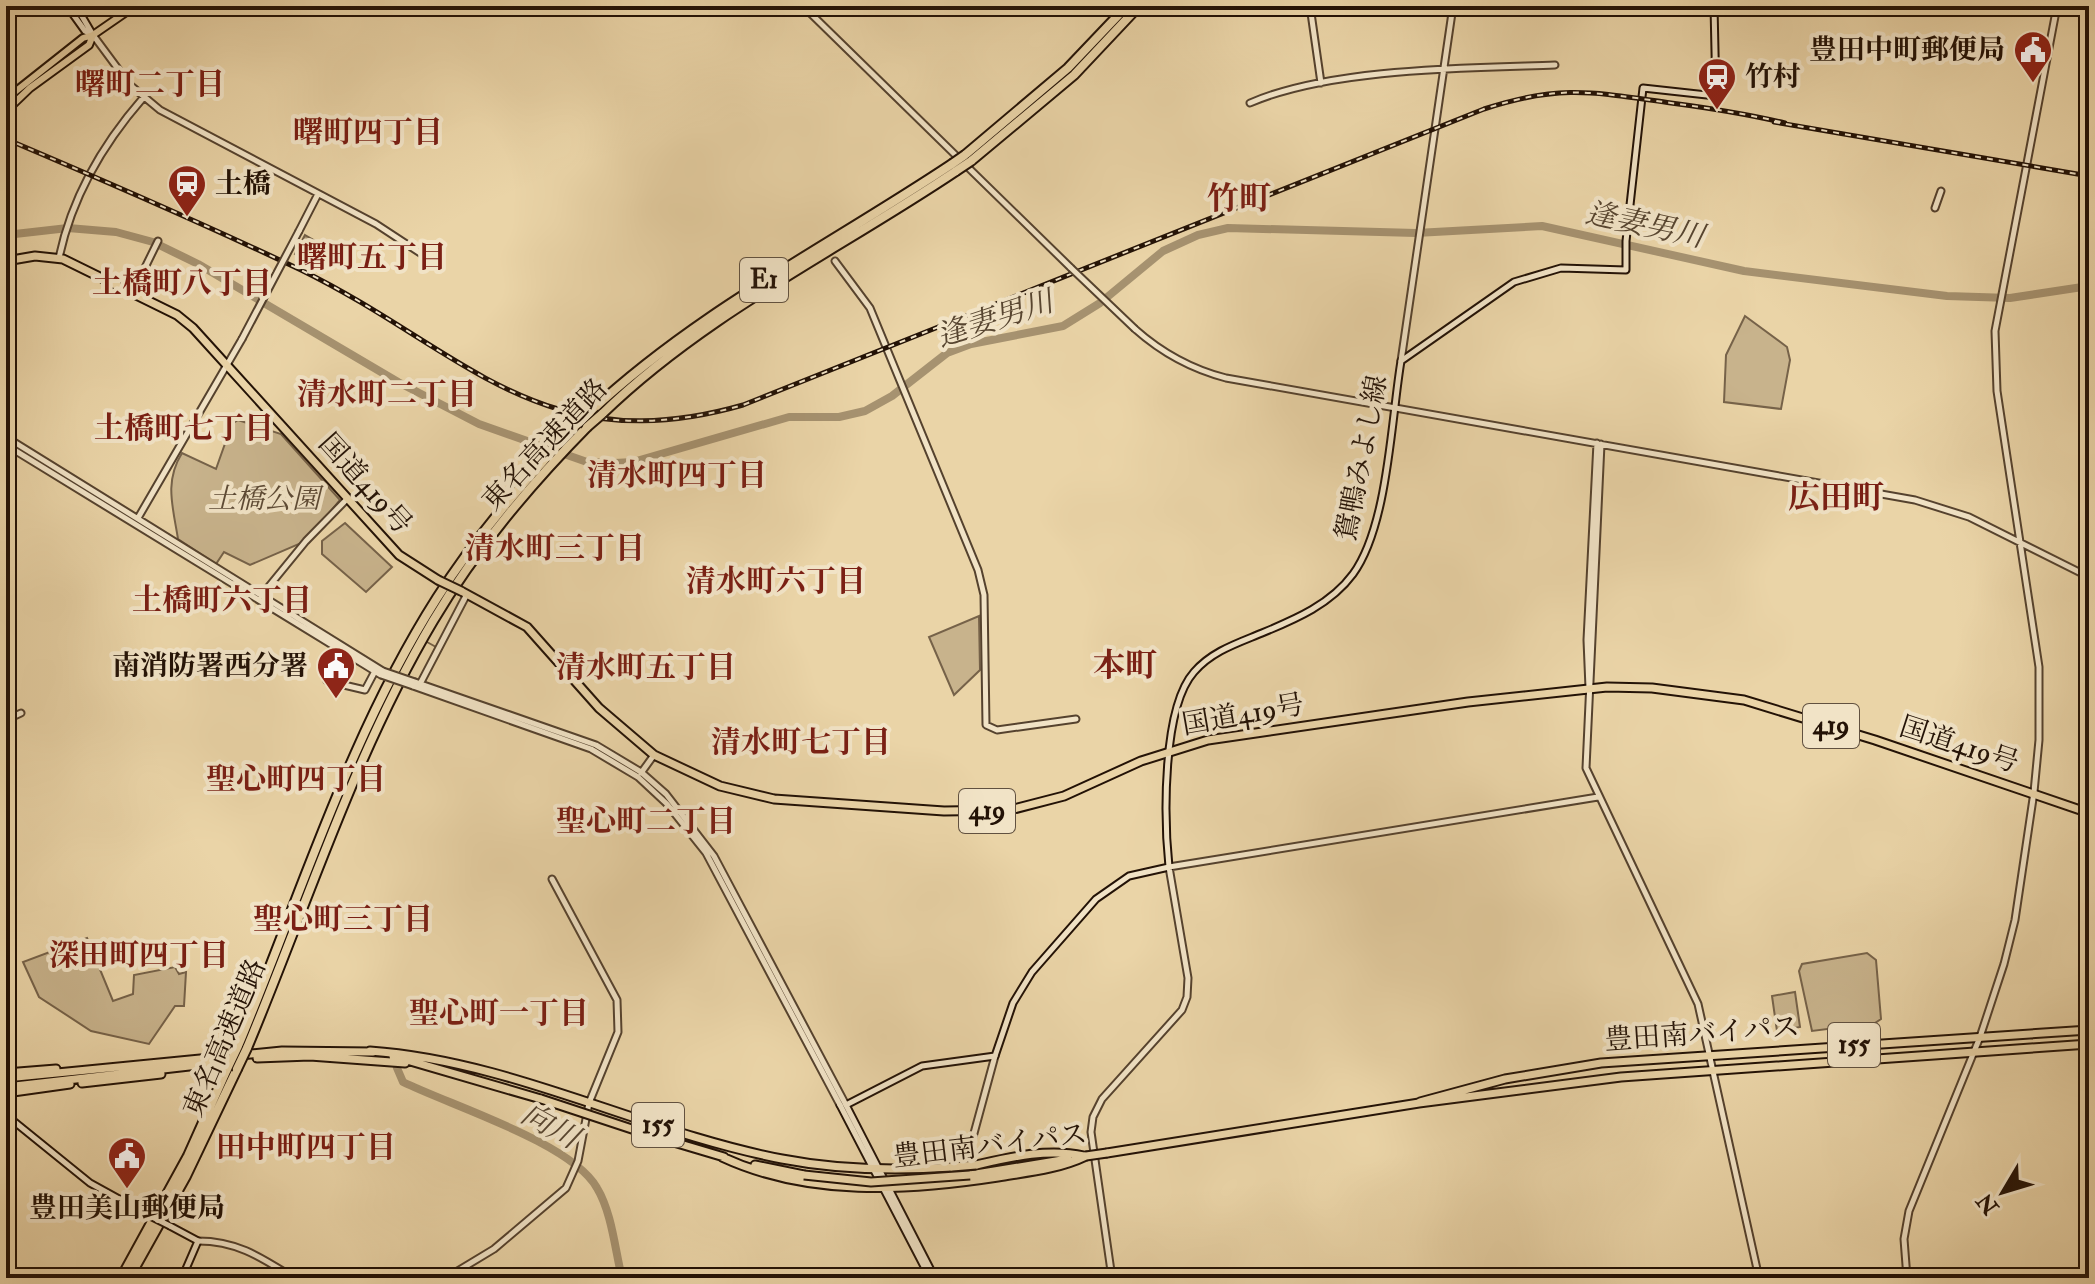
<svg xmlns="http://www.w3.org/2000/svg" width="2095" height="1284" font-family="'IM FELL Double Pica','Noto Serif JP',serif">
<style>
.green{fill:#c8b38c;stroke:#766249;stroke-width:2}
.water{fill:#a69270;stroke:#725f46;stroke-width:2}
.lines{fill:none;stroke-linecap:round;stroke-linejoin:round}
.stream{stroke:#725f46;stroke-width:2}
.river{stroke:#a69270;stroke-width:8}
.tertiary-casing{stroke:#55422e;stroke-width:9}
.secondary-casing{stroke:#231206;stroke-width:9}
.primary-casing{stroke:#231206;stroke-width:10}
.trunk-casing{stroke:#231206;stroke-width:11}
.motorway-casing{stroke:#231206;stroke-width:12}
.tertiary{stroke:#f1e3c6;stroke-width:5}
.secondary{stroke:#f1e3c6;stroke-width:5}
.primary{stroke:#ead4a7;stroke-width:6}
.trunk{stroke:#ead4a7;stroke-width:7}
.motorway{stroke:#ead4a7;stroke-width:8}
.rail-casing{stroke:#231206;stroke-width:5}
.rail{stroke:#f1e3c6;stroke-width:2;stroke-dasharray:6;stroke-linecap:butt}
.tertiary-bridge-casing{stroke:#55422e;stroke-width:9;stroke-linecap:butt}
.secondary-bridge-casing{stroke:#231206;stroke-width:9;stroke-linecap:butt}
.trunk-bridge-casing{stroke:#231206;stroke-width:11;stroke-linecap:butt}
.motorway-bridge-casing{stroke:#231206;stroke-width:12;stroke-linecap:butt}
.tertiary-bridge{stroke:#f1e3c6;stroke-width:5}
.secondary-bridge{stroke:#f1e3c6;stroke-width:5}
.trunk-bridge{stroke:#ead4a7;stroke-width:7}
.motorway-bridge{stroke:#ead4a7;stroke-width:8}
.labels{text-anchor:middle;dominant-baseline:central;stroke-width:8;stroke-linejoin:round;paint-order:stroke}
.shield{fill:#f1e3c6;stroke:#615140;stroke-width:2}
.shield-label{font-size:26px;font-weight:bold;fill:#231206}
.poi-label{font-size:28px;font-weight:bold;fill:#231206;stroke:#f1e3c6;text-anchor:end}
.street-label{font-size:28px;fill:#231206;stroke:#f1e3c6}
.park-label{font-size:28px;font-style:italic;fill:#5d4a35;stroke:#f1e3c6}
.neighbourhood-label{font-size:30px;font-weight:bold;fill:#7a1f14;stroke:#f1e3c6}
.water-label{font-size:30px;font-style:italic;fill:#574530;stroke:#f1e3c6}
.quarter-label{font-size:32px;font-weight:bold;fill:#7a1f14;stroke:#f1e3c6}
</style>
<rect width="100%" height="100%" fill="#ead4a7"/>
<filter id="stains"><feTurbulence type="fractalNoise" baseFrequency=".0025" numOctaves="4"/><feColorMatrix values="0 0 0 0 .2 0 0 0 0 .09 0 0 0 0 .02 0 0 0 .5 -.17"/></filter>
<radialGradient id="worn" r=".72"><stop offset=".6" stop-color="#630" stop-opacity="0"/><stop offset="1" stop-color="#630" stop-opacity=".3"/></radialGradient>
<path class="green" d="M1745 316 1787 347 1790 360 1781 409 1724 402 1726 355Z
M238 420 281 434 340 500 306 541 250 565 224 552 216 564 178 539C173 507 164 482 182 453L216 469 232 424Z
M345 523 392 567 366 592 322 554V541Z
M979 616 980 670 954 695 929 637Z
M87 938 113 1001 133 994 134 975 175 967 179 974 186 972 184 1006H175L149 1044 91 1031 39 997 23 962Z
M1867 953 1876 960 1881 1019 1875 1023 1812 1031 1799 971 1802 964Z
M1795 992 1800 1027 1777 1031 1772 996Z"/>
<path class="water" d="M305 235 333 251 322 270 295 254Z"/>
<g class="lines">
<path class="stream" d="M427 642 436 647"/>
<path class="river" d="M6 235 68 228 116 232 153 242 198 264 398 382 479 424 587 462 615 463 633 462 789 417H839L865 411 892 396 947 353 971 344 1063 326 1100 303 1163 251 1198 235 1228 228 1416 233 1542 226 1744 271 1947 296 2010 298 2089 286
M397 1068 403 1082C452 1106 572 1143 597 1188 612 1213 615 1250 622 1278"/>
<g class="tertiary-casing">
<path id="tertiary" d="M803 6 1071 268
M1310 6 1321 83
M93 35 130 85 160 110 376 224 440 266
M1250 103C1330 68 1466 68 1555 65
M1935 208 1941 191
M299 231 318 194
M59 258C72 196 102 145 143 98
M835 261 870 308 978 570 984 595 986 725 997 730 1076 719
M133 292 158 241
M1135 329C1162 353 1191 369 1226 378L1915 500 1969 517 2089 577
M1401 361 1453 6
M6 437 383 671
M1601 444 1586 768 1698 1004 1759 1278
M6 445 381 675
M138 518 242 339
M261 596 306 541 348 498
M327 681 365 690 374 673
M415 682 596 745 641 772 666 794 714 856 846 1105
M420 684 467 594
M413 686 591 749 638 777 667 804 706 853 840 1105
M1589 688 1587 640 1597 443
M6 720 21 713
M641 773 654 755
M954 1174 963 1169 967 1159 995 1056
M198 1241C238 1241 262 1258 294 1278
M446 1278 494 1249 566 1188 578 1161 589 1103 618 1032 617 1000 552 879
M1112 1278 1091 1132 1093 1117 1102 1099 1182 1010 1187 997 1188 978 1169 867 1598 797
M1907 1278 1904 1239 1909 1211 1980 1037 2004 964 2015 920 2034 792 2039 740V667L1997 391 1995 331 2057 6"/>
</g>
<g class="secondary-casing">
<path id="secondary" d="M67 6 85 31 93 35
M76 6 93 35
M840 1105 930 1278
M6 1115 90 1183 148 1215
M170 1226 198 1241 182 1278
M935 1278 846 1105 922 1066 995 1056 1013 1003 1032 972 1096 899 1129 876 1169 867C1164 819 1162 708 1194 672 1212 651 1238 643 1262 633 1296 619 1331 604 1353 574 1388 526 1391 421 1401 361L1514 282 1561 268 1626 270V241L1643 88 1716 96 1714 6"/>
</g>
<g class="primary-casing">
<path id="primary" d="M6 99 83 38 93 35 135 6
M6 111 30 88 89 45 93 35"/>
</g>
<g class="trunk-casing">
<path id="trunk" d="M6 261 35 256 63 259 177 315 193 328 399 555 438 580
M461 591 527 627 599 708 654 755 720 786 774 799 944 811 1010 810 1064 796 1141 761 1208 740 1468 702 1607 687 1652 688 1744 700 1875 740 2089 813
M370 1051C513 1061 642 1132 782 1159 839 1170 894 1171 952 1167
M393 1056 541 1099
M257 1058 310 1056 405 1063
M6 1073 56 1069
M6 1078 282 1051 373 1052
M82 1083 161 1074
M6 1087 233 1061
M6 1093 70 1084
M1420 1102 1505 1079 1601 1063 2089 1030
M650 1135 724 1157
M1107 1153 1419 1103 1621 1077 2089 1044
M722 1157C808 1197 907 1191 998 1177 1028 1172 1059 1169 1086 1156
M755 1165 804 1175
M976 1165C1011 1157 1048 1148 1084 1156
M970 1175 1068 1159"/>
</g>
<g class="motorway-casing">
<path id="motorway" d="M965 155 1068 68 1127 6
M971 161 1074 75 1139 6
M590 412C698 311 829 246 952 164
M602 414C706 313 837 251 956 171
M238 1046C301 896 349 736 437 598 477 535 526 479 577 424
M247 1048C307 905 354 754 433 621 475 550 529 486 587 427
M121 1278 188 1156 227 1069
M129 1278 186 1176 237 1069"/>
</g>
<use href="#tertiary" class="tertiary"/>
<use href="#secondary" class="secondary"/>
<use href="#primary" class="primary"/>
<use href="#trunk" class="trunk"/>
<use href="#motorway" class="motorway"/>
<g class="rail-casing">
<path id="rail" d="M1774 122 2089 176
M6 139C105 181 204 224 301 270 463 349 540 463 743 405L1484 109C1561 84 1593 92 1671 103 1709 108 1747 114 1785 123"/>
</g>
<use href="#rail" class="rail"/>
<g class="tertiary-bridge-casing">
<path id="tertiary-bridge" d="M1071 268 1135 329
M242 339 299 231
M383 671 415 682
M381 675 413 686"/>
</g>
<g class="secondary-bridge-casing">
<path id="secondary-bridge" d="M148 1215 170 1226"/>
</g>
<g class="trunk-bridge-casing">
<path id="trunk-bridge" d="M438 580 461 591
M541 1099 650 1135
M1086 1156 1107 1153
M952 1167 976 1165
M804 1175 871 1182 970 1175"/>
</g>
<g class="motorway-bridge-casing">
<path id="motorway-bridge" d="M952 164 965 155
M956 171 971 161
M577 424 590 412
M587 427 602 414
M227 1069 238 1046
M237 1069 247 1048"/>
</g>
<use href="#tertiary-bridge" class="tertiary-bridge"/>
<use href="#secondary-bridge" class="secondary-bridge"/>
<use href="#trunk-bridge" class="trunk-bridge"/>
<use href="#motorway-bridge" class="motorway-bridge"/>
</g>
<defs>
<g id="civic-pin" transform="scale(2)"><path d="M0 17L-7.5 6A9.5 9.5 0 1 1 7.5 6Z" fill="#8f2418" stroke="#f1e3c6"/><path d="M-.6-6.5H3V-4.5H.6V-3L4-1V1h2V6H-6V1h2V-1L-.6-3ZM-1.2 2.5V6h2.4V2.5Z" fill="#fff"/></g>
<g id="station-pin" transform="scale(2)"><path d="M0 17L-7.5 6A9.5 9.5 0 1 1 7.5 6Z" fill="#8f2418" stroke="#f1e3c6"/><path d="M-3-6H3Q5-6 5-4V2Q5 4 3 4L4.5 6H3L1.5 4h-3L-3 6H-4.5L-3 4Q-5 4-5 2V-4Q-5-6-3-6ZM-3.5-4v3h7v-3ZM-3.5 1v1.5H-2V1ZM2 1v1.5H3.5V1Z" fill="#fff"/></g>
</defs>
<g fill-rule="evenodd">
<use href="#civic-pin" x="2033" y="50"/>
<use href="#station-pin" x="1717" y="77"/>
<use href="#station-pin" x="187" y="184"/>
<use href="#civic-pin" x="336" y="666"/>
<use href="#civic-pin" x="127" y="1156"/>
</g>
<g class="labels">
<g class="shield">
<rect x="740" y="258" width="48" height="44" rx="6"/>
<rect x="1803" y="704" width="56" height="44" rx="6"/>
<rect x="959" y="789" width="56" height="44" rx="6"/>
<rect x="1828" y="1023" width="52" height="44" rx="6"/>
<rect x="632" y="1103" width="52" height="44" rx="6"/>
</g>
<g class="shield-label">
<text x="764" y="280">E1</text>
<text x="1831" y="726">419</text>
<text x="987" y="811">419</text>
<text x="1854" y="1045">155</text>
<text x="658" y="1125">155</text>
</g>
<g class="poi-label">
<text x="2005" y="50">豊田中町郵便局</text>
<text x="1745" y="77" text-anchor="start">竹村</text>
<text x="215" y="184" text-anchor="start">土橋</text>
<text x="308" y="666">南消防署西分署</text>
<text x="127" y="1208" text-anchor="middle">豊田美山郵便局</text>
</g>
<g class="street-label">
<text transform="translate(545 445) rotate(-47)">東名高速道路</text>
<text transform="translate(1362 458) rotate(-79)">鴛鴨みよし線</text>
<text transform="translate(365 484) rotate(48)">国道419号</text>
<text transform="translate(1243 715) rotate(-10)">国道419号</text>
<text transform="translate(1959 745) rotate(18)">国道419号</text>
<text transform="translate(1702 1034) rotate(-4)">豊田南バイパス</text>
<text transform="translate(225 1038) rotate(-67)">東名高速道路</text>
<text transform="translate(990 1146) rotate(-7)">豊田南バイパス</text>
</g>
<g class="park-label">
<text x="264" y="499">土橋公園</text>
</g>
<g class="neighbourhood-label">
<text x="150" y="84">曙町二丁目</text>
<text x="368" y="132">曙町四丁目</text>
<text x="372" y="257">曙町五丁目</text>
<text x="182" y="283">土橋町八丁目</text>
<text x="387" y="394">清水町二丁目</text>
<text x="184" y="428">土橋町七丁目</text>
<text x="677" y="475">清水町四丁目</text>
<text x="555" y="548">清水町三丁目</text>
<text x="776" y="581">清水町六丁目</text>
<text x="222" y="600">土橋町六丁目</text>
<text x="646" y="667">清水町五丁目</text>
<text x="801" y="742">清水町七丁目</text>
<text x="296" y="779">聖心町四丁目</text>
<text x="646" y="821">聖心町二丁目</text>
<text x="343" y="919">聖心町三丁目</text>
<text x="139" y="955">深田町四丁目</text>
<text x="499" y="1013">聖心町一丁目</text>
<text x="306" y="1147">田中町四丁目</text>
</g>
<g class="water-label">
<text transform="translate(1645 225) rotate(12)">逢妻男川</text>
<text transform="translate(995 319) rotate(-18)">逢妻男川</text>
<text transform="translate(550 1126) rotate(29)">向川</text>
</g>
<g class="quarter-label">
<text x="1239" y="199">竹町</text>
<text x="1836" y="498">広田町</text>
<text x="1125" y="666">本町</text>
</g>
</g>
<rect width="2095" height="1284" fill="none" stroke="#ead4a7" stroke-width="32"/>
<rect x="8" y="8" width="2079" height="1268" fill="none" stroke="#231206" stroke-width="4"/>
<rect x="16" y="16" width="2063" height="1252" fill="none" stroke="#231206" stroke-width="2"/>
<g transform="translate(2003 1192) rotate(232)" stroke="#f1e3c6" stroke-width="6" paint-order="stroke">
<path d="M0-6L14 30L0 20L-14 30Z" fill="#231206"/>
<text y="-12" font-size="22" font-weight="bold" text-anchor="middle" fill="#231206">N</text>
</g>
<rect width="100%" height="100%" filter="url(#stains)"/>
<rect width="100%" height="100%" fill="url(#worn)"/>
</svg>
